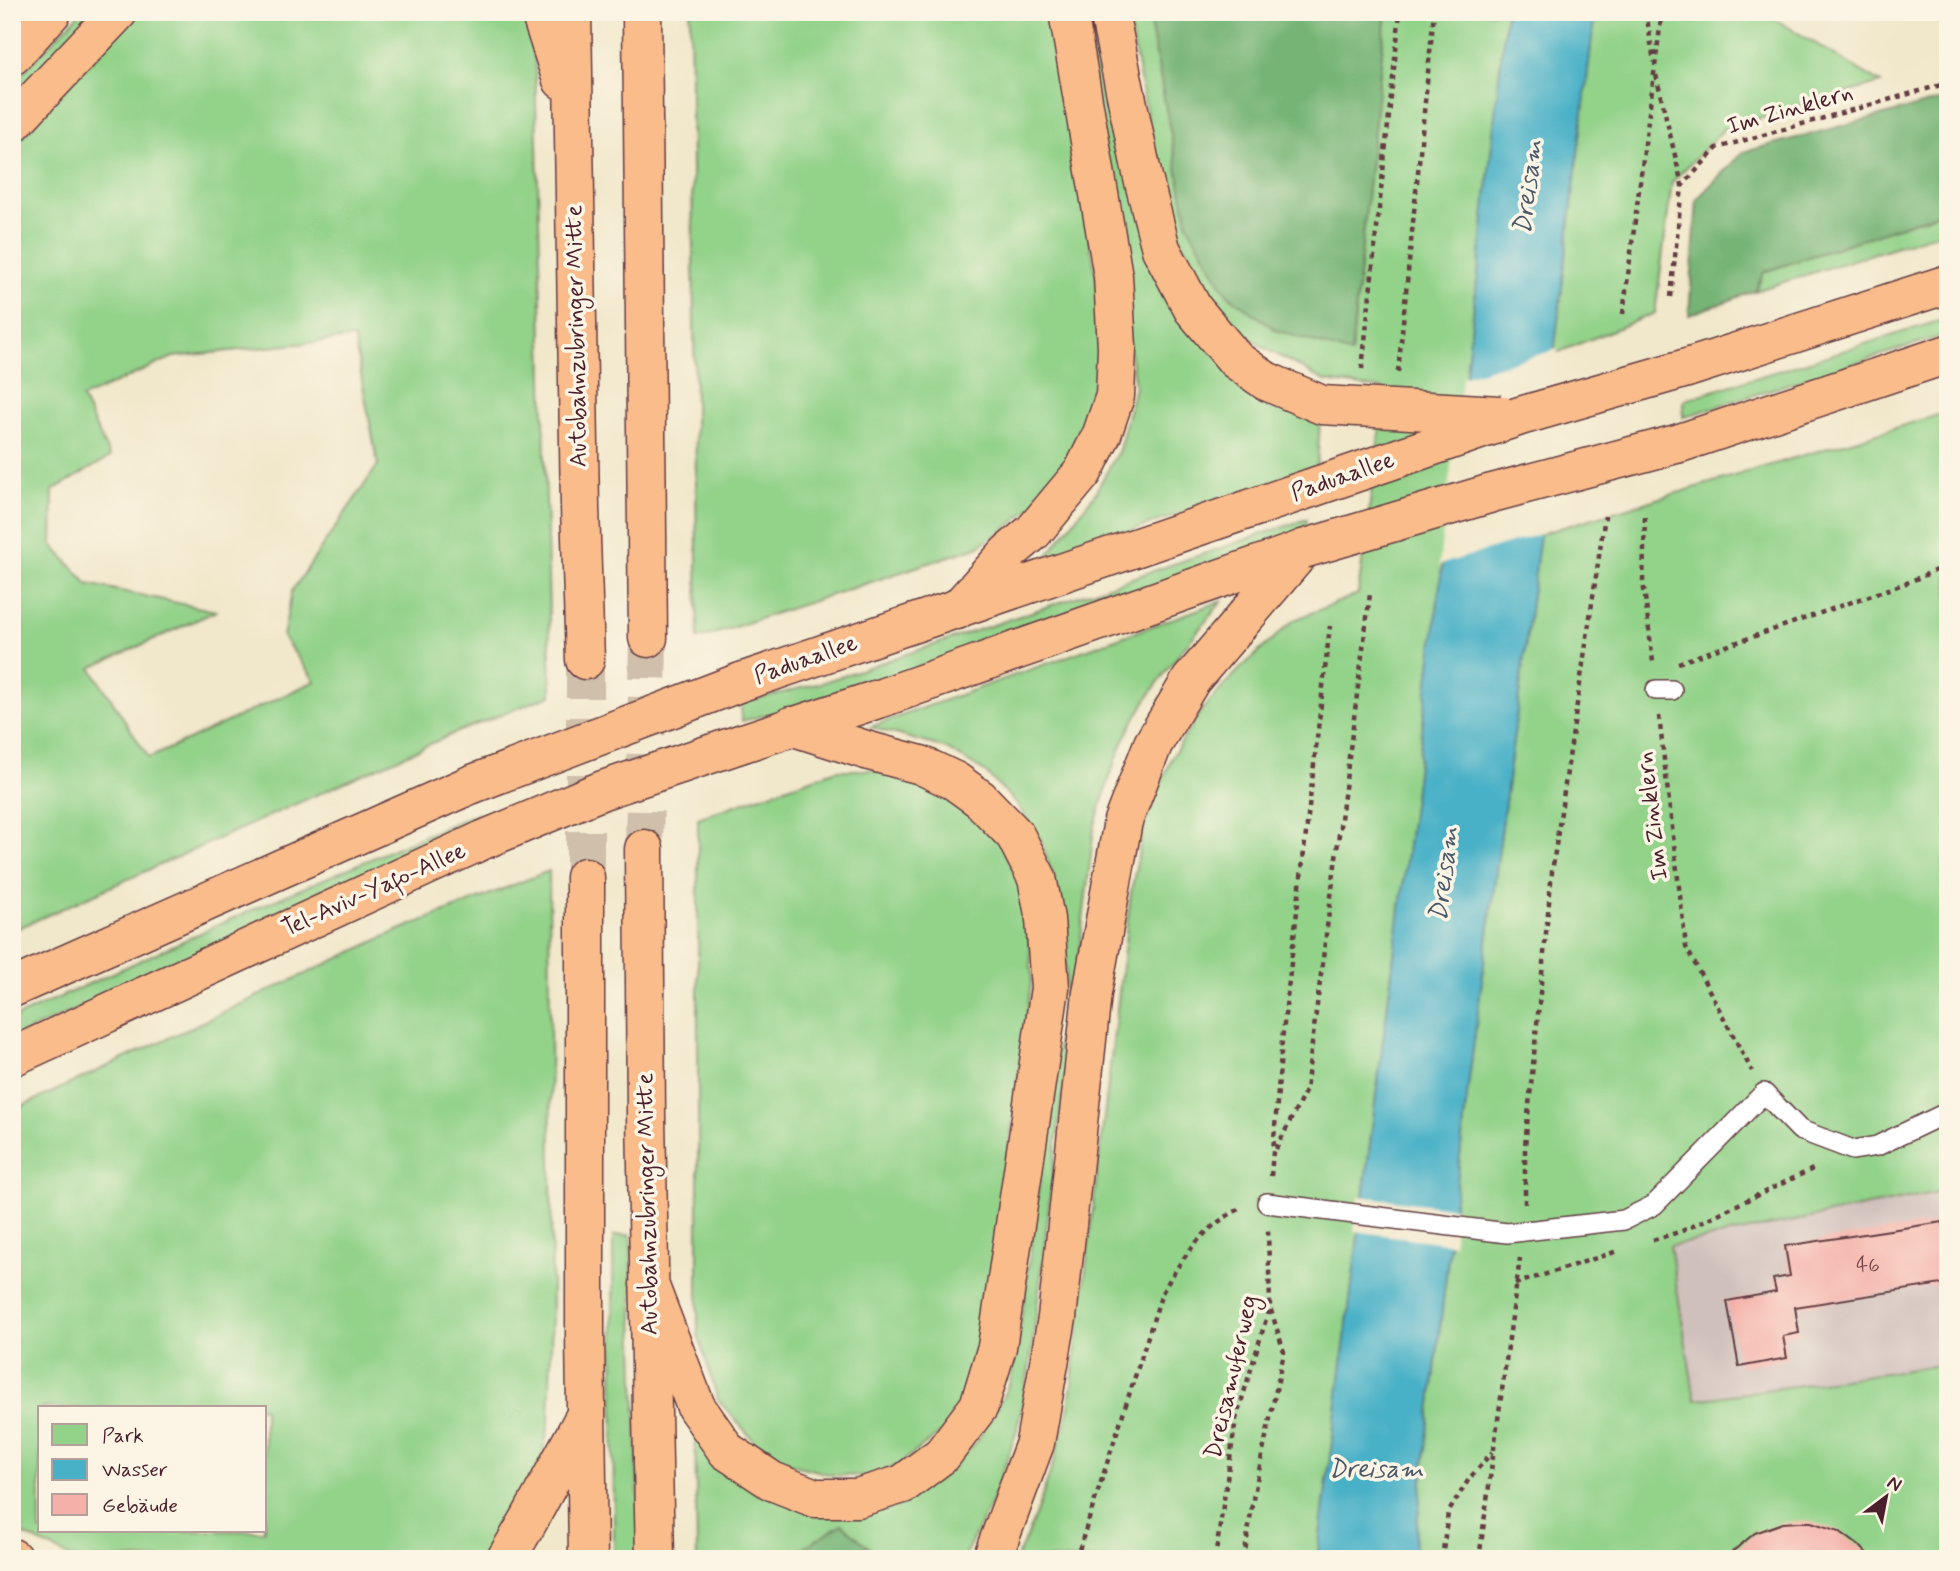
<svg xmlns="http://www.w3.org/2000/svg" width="1960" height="1571" font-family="Mynerve,sans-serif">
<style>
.industrial{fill:#d0c0bc}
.green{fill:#92d289;stroke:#6e785a;stroke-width:2;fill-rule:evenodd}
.forest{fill:#75b475;stroke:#606a50;stroke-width:2}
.water{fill:#48b1c7;stroke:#496879;stroke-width:2}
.pier{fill:#f1e7ca}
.building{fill:#f4b0a9}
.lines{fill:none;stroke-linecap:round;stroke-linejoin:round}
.trunk-tunnel{stroke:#d0bfaa;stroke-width:38;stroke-dasharray:38 19;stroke-linecap:butt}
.service-casing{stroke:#633d43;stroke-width:22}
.trunk-casing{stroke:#633d43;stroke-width:41}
.path{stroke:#633d43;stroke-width:4.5;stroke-dasharray:5 5;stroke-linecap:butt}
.service{stroke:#fff;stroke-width:19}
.trunk{stroke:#fabc8b;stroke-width:38}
.trunk-bridge-casing{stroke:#633d43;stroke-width:41;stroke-linecap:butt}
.trunk-bridge{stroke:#fabc8b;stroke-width:38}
.labels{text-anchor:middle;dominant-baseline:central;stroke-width:7;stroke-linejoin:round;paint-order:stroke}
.number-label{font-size:21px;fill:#74434a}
.street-label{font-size:24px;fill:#4a1f2b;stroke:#fcf5e5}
.water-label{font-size:26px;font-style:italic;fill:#495969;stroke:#fcf5e5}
</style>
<rect width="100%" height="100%" fill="#fcf5e5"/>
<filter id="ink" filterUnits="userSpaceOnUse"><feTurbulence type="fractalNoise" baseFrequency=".0143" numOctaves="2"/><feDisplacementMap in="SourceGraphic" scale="14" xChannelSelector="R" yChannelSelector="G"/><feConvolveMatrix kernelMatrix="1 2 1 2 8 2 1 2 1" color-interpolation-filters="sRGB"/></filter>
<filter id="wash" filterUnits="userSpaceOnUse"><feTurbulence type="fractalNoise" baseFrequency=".00686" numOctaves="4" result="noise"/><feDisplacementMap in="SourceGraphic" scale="28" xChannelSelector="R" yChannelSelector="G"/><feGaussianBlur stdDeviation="1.57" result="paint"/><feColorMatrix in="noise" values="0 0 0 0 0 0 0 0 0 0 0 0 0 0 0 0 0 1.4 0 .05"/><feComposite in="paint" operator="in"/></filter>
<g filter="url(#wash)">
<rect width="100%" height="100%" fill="#f1e7ca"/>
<path class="industrial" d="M1948 1190V1364L1695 1400 1670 1245Z"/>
<path class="green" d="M81 12H96L12 100V84Z
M138 12H526L535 63 551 695 457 732 12 931V149L84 68ZM354 338 378 465 292 591 283 637 315 681 149 758 91 668 216 611 88 584 52 545 53 490 110 457 82 398 173 357Z
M690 12H1050L1096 277 1102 366 1094 413 1050 491 1013 523 977 547 698 639Z
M1083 12H1098L1171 298 1320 419 1317 467 1043 561 1094 495 1119 450 1135 387Z
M1127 12H1148L1188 226 1351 353 1386 12H1506L1479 265 1410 830 1317 1559H1016C1040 1511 1055 1459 1069 1408L1131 893 1144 826 1172 757 1203 708 1240 669 1294 620 1358 594 1385 389 1325 381 1261 346 1234 323 1195 271 1177 233 1152 141Z
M1595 12H1763L1881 83 1724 129 1672 182 1655 313 1554 354Z
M1948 210V230L1755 291 1764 272Z
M1948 318V334L1683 417 1684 400Z
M1948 412V1190L1670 1246 1695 1400 1948 1364V1559H1413L1468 1087 1540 534Z
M1307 519 1305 535 817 702 742 721 741 703 821 683Z
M1222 601C1189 642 1152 684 1128 732 1113 762 1104 796 1094 828L1031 1358 1017 1430 994 1497 963 1559H697L695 1423 780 1498 950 1469 976 1442 996 1410 1010 1382 1019 1338 1066 981 1061 899 1041 841 1016 803 985 772 945 748 870 727Z
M837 770H874L903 776 958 801 1000 843 1018 879 1027 912 1032 977 977 1380 943 1431 898 1465 869 1476 833 1475 791 1464 756 1443 718 1400 698 1334V818Z
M477 813 481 830 12 1038V1019L229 920Z
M549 871 552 1310 549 1423 540 1467 496 1559H74L12 1529V1111L397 931ZM40 1408H264V1531H40Z
M631 1235 640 1559H614L613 1236Z"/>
<path class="forest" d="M1148 12H1386L1351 354 1276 330 1227 294 1188 226Z
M1948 98V210L1764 272 1755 291 1689 315 1697 199 1743 152Z
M842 1524 882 1559H800L801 1549Z"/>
<path class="water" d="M1506 12H1595L1554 354 1540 534 1468 1087 1413 1559H1317L1410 830 1479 265Z"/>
<path class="pier" d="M1558 349 1543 533 1439 565 1462 377Z
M1359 1196 1457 1208 1453 1244 1354 1231Z"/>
<g id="blocks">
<path class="building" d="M1943 1222 1948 1253V1283L1795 1307 1799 1333 1783 1336 1787 1358 1739 1367 1727 1301 1776 1292 1773 1279 1790 1276 1785 1246Z
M1798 1522H1811L1839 1531 1862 1548 1872 1559H1727L1732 1552 1755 1533 1783 1523Z"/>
</g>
</g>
<g filter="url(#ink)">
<use href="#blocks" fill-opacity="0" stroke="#633d43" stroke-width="2"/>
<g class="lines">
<path class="trunk-tunnel" d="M585 660V877
M644 849 648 638"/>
<g class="service-casing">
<path id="service" d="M1656 690H1672
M1267 1203 1507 1233 1624 1220 1654 1205 1764 1093 1800 1130 1853 1150 1877 1146 1948 1112"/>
</g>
<g class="trunk-casing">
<path id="trunk" d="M540 12 562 80
M572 12 580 507 585 660
M642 12 648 638
M1109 12 1143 178 1161 249 1193 309 1236 360 1266 381
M12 56 52 12
M12 124 118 12
M1687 368 1948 284
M1680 443 1948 354
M957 610 1008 553 1033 532 1083 472 1102 434 1115 396 1117 348 1113 276 1068 12
M741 682 1311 488
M743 743 884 697 1301 550
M644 849 646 1117 655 1559
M585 877V1332L588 1559
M12 988 470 785
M12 1057 483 840
M649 1284 696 1407 727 1451 772 1481 815 1498H857L903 1484 942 1455 979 1406 997 1347 1050 988 1045 919 1037 878 1015 835 980 799 955 781 921 765 869 751 791 726
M12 1558 13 1559
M506 1559 529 1520 584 1418
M992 1559 1035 1443 1057 1318 1092 993 1123 821 1153 744 1191 680 1303 549"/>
</g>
<path class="path" d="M1646 12 1654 62
M1656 75 1682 185
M1671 297 1682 186 1717 148 1948 83
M1623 314 1662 12
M1362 369 1400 12
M1398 372 1434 12
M1645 517 1643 581 1653 662
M1678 663 1909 582 1948 565
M1659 716 1686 947 1752 1071
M1276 1149 1306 1090 1370 594
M1271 1176 1282 1041 1330 626
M1525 1204V1146L1552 872 1605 516
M1653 1240 1682 1231 1817 1167
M1515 1284 1618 1251
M1076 1559 1162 1293C1182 1258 1204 1225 1242 1208
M1215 1559 1236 1419 1270 1306 1268 1230
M1244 1559 1253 1499 1284 1352 1270 1307
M1442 1559 1448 1513 1469 1479 1492 1452
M1479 1559 1520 1258"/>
<use href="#service" class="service"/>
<use href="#trunk" class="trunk"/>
<g class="trunk-bridge-casing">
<path id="trunk-bridge" d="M1266 381 1322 405 1500 415
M1311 488 1520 416 1687 368
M1303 549 1492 493 1680 443
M470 785 741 682
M483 840 603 790 743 743"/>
</g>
<use href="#trunk-bridge" class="trunk-bridge"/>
</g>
</g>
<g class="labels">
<g class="number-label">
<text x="1868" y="1265">46</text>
</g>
<g class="street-label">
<text transform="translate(1790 110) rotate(-16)">Im Zinklern</text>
<text transform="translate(577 336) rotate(-91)">Autobahnzubringer Mitte</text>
<text transform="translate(1343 477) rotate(-19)">Paduaallee</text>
<text transform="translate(806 660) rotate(-19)">Paduaallee</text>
<text transform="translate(1653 816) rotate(-97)">Im Zinklern</text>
<text transform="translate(374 890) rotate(-24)">Tel-Aviv-Yafo-Allee</text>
<text transform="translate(648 1204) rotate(-91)">Autobahnzubringer Mitte</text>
<text transform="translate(1232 1377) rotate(-77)">Dreisamuferweg</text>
</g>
<g class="water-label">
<text transform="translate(1529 187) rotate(-83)">Dreisam</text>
<text transform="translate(1445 874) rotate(-83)">Dreisam</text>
<text x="1376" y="1470">Dreisam</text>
</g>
</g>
<rect width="1960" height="1571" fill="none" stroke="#fcf5e5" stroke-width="42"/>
<rect x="38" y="1406" width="228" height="126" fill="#fcf5e5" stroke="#b59f9b" stroke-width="2"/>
<rect x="52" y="1424" width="35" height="21" fill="#92d289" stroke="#b59f9b" stroke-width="2"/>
<text x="102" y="1442" font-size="21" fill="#4a1f2b">Park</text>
<rect x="52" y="1459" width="35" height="21" fill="#48b1c7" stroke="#b59f9b" stroke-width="2"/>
<text x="102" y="1476" font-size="21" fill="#4a1f2b">Wasser</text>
<rect x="52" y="1494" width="35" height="21" fill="#f4b0a9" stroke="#b59f9b" stroke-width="2"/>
<text x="102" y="1512" font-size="21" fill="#4a1f2b">Gebäude</text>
<g transform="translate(1886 1497) rotate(32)" stroke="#fcf5e5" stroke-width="5" paint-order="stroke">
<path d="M0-5L12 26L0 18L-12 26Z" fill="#4a1f2b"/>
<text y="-10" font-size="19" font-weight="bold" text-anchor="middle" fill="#4a1f2b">N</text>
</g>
</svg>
